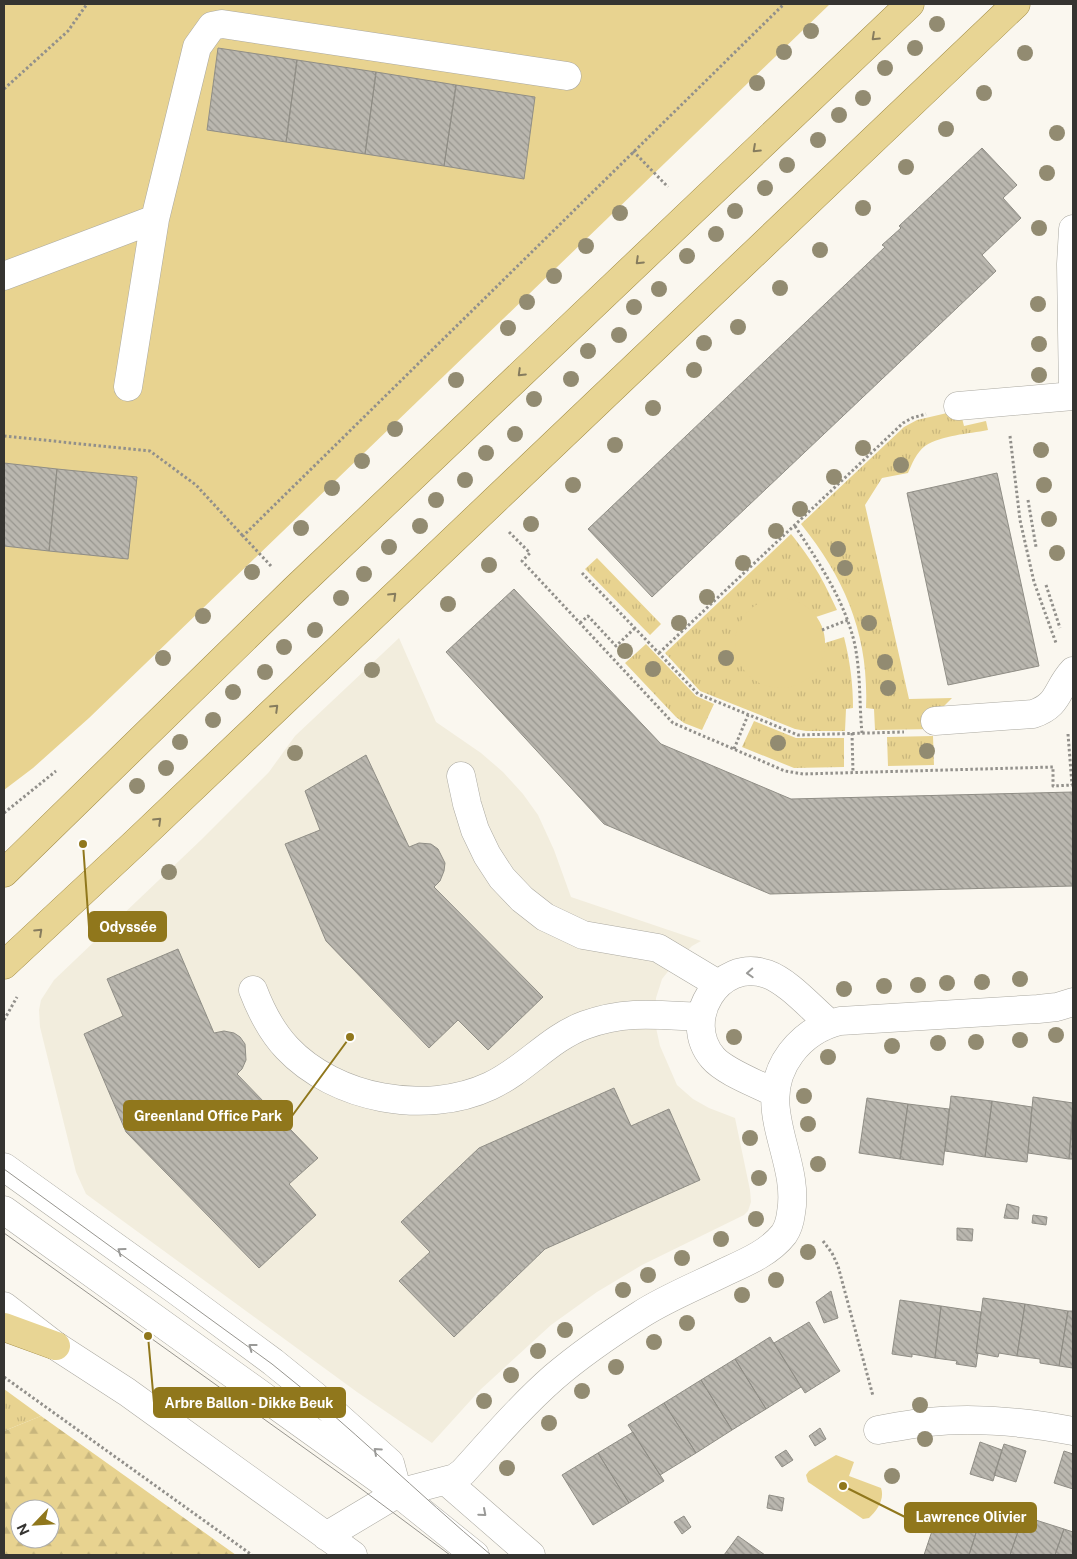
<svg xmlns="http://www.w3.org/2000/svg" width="1077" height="1559" font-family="'Public Sans',sans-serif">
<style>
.built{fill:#f2eddd}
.grass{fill:url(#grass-tufts)}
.forest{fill:url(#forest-firs);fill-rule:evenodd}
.green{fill:#e8d390}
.building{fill:url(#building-back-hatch);stroke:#908e86}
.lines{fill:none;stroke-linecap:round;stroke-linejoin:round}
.minor-casing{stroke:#aba9a1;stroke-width:29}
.major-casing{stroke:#a08a43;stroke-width:29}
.path{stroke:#92908b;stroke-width:3;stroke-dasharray:2.5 2.5;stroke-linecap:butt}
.minor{stroke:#fff;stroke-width:28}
.major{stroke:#e8d594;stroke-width:28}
.tram{stroke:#97958f;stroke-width:1}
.tree{fill:#928b71}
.oneway{stroke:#867c5e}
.oneway2{stroke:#9a9a98}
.leader{fill:none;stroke:#90771c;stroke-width:2}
.callout-dot{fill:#90771c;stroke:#fff;stroke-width:2}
.callout{fill:#90771c;stroke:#90771c;stroke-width:2}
.callout-label{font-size:14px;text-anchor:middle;font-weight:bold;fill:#fff}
</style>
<defs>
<pattern id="grass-tufts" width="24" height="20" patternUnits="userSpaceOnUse" patternTransform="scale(1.25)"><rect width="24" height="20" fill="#e8d390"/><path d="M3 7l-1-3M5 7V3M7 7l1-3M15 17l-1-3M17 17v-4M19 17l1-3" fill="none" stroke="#c8b67d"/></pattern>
<pattern id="forest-firs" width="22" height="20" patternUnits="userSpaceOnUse" patternTransform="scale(1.25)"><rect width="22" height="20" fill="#e8d390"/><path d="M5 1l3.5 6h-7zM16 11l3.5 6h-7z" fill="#c8b67d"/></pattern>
<pattern id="building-back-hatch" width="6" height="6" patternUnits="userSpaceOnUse" patternTransform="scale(1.25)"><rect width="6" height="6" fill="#bab7af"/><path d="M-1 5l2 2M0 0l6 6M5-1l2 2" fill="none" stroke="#98968f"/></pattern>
</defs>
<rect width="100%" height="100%" fill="#faf7ef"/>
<path class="built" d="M399 638 436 722 481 753 503 772 523 794 538 815 554 850 571 897 701 941 692 946 674 964 662 979 656 998 655 1023 660 1046 677 1085 693 1099 709 1108 735 1118 750 1190 751 1202 748 1211 744 1215 642 1265 597 1292 551 1325 480 1390 432 1443 357 1392 86 1194 76 1172 40 1027 39 1010 41 1000 54 980 201 840 269 772 295 736Z"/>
<path class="grass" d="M960 410 964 426 986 421 988 430C968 434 942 435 925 446 916 453 912 464 908 473L882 478 865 505 909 699 952 698 939 711 934 729 875 730 874 709 866 708C869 636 846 580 801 524L904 427 917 420Z
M791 534C812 560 823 579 837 610L816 617 822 628 825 643 844 637C850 661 853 684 853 708L846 709 845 731H806L795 729 700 691 665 653Z
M597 558 661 624 650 635 585 569Z
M646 644 696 696 714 704 702 730 684 723 676 717 625 663Z
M754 721 796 738H844V767L794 768 742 747Z
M933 736 934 765 888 766 887 737Z
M4 1389 41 1416 4 1431Z"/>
<path class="forest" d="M41 1416 236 1555H4V1431ZM20 1509H50V1539H20Z"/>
<path class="green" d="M4 4H830L89 718 33 768 4 790Z
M735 643a45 45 0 1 1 90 0a45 45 0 1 1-90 0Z
M836 1455 854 1462 849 1476 881 1488C885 1499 877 1511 869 1518L863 1519 808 1482 806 1475 809 1471Z"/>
<path class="building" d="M218 48 297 60 286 142 207 130Z
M297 60 376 72 365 154 286 142Z
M376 72 456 85 444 166 365 154Z
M456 85 535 97 524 179 444 166Z
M982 148 1017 185 1003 198 1021 218 982 255 996 271 652 597 588 529 885 247 882 245 901 228 899 226Z
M4 463 57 469 49 551 4 546Z
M57 469 137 477 128 559 49 551Z
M997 473 1039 666 948 685 907 493Z
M514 589 661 744 791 799 1073 792V886L770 894 604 824 446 652Z
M366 755 409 847 419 843 431 844 438 849 445 863 444 871 440 881 434 887 543 997 488 1050 458 1020 429 1048 326 941 285 844 320 830 305 791Z
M178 949 214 1033 224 1031 234 1033 240 1037 245 1044 246 1060 242 1069 237 1074 318 1158 289 1184 316 1215 259 1268 126 1132 84 1034 123 1016 107 979Z
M614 1088 631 1126 669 1109 700 1180 545 1249 454 1337 399 1281 430 1252 401 1222 479 1148Z
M951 1096 992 1101 985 1157 945 1151Z
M1033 1097 1073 1103 1069 1159 1028 1153Z
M867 1098 908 1104 900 1159 859 1153Z
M992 1101 1032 1107 1027 1162 985 1157Z
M908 1104 949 1109 943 1165 900 1159Z
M1073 1114V1159H1069Z
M1007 1204 1019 1207 1018 1219 1004 1218Z
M1033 1215 1047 1217 1046 1225 1032 1223Z
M957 1228 973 1229 972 1241 957 1240Z
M831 1291 838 1318 824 1323 816 1302Z
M983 1298 1025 1304 1017 1356 999 1353 998 1357 976 1353Z
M900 1300 941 1306 935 1358 912 1354V1357L892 1354Z
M1025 1304 1068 1311 1059 1366 1040 1363V1359L1017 1356Z
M941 1306 981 1312 976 1353H978L976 1367 956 1364 957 1361 935 1358Z
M1068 1311H1073V1368L1059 1366Z
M809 1322 840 1371 805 1393 774 1343Z
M770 1337 801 1387 766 1409 735 1359Z
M735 1359 766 1409 732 1430 701 1380Z
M701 1380 732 1430 696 1453 664 1403Z
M664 1403 696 1453 660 1475 628 1425Z
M820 1428 826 1439 815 1446 809 1436Z
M633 1432 664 1481 629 1503 598 1453Z
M980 1442 1002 1450 993 1481 970 1474Z
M1004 1444 1026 1451 1016 1482 994 1475Z
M786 1450 793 1460 782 1467 775 1457Z
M1064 1451 1073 1454V1489L1054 1483Z
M598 1453 629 1503 593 1525 562 1475Z
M769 1495 784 1498 782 1511 767 1508Z
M941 1504 981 1517 969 1555H924Z
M684 1516 691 1527 682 1534 674 1522Z
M1023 1516 1064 1529 1055 1555H1010Z
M981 1517 1019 1529 1010 1555H969Z
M1064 1529 1073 1532V1555H1055Z
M738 1536 765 1555H724Z"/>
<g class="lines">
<g class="minor-casing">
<path id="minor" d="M1073 229 1071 264 1073 394
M4 276 155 219 197 47 212 26 222 24 567 76
M128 387 155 219
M958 406 1073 396
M935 721 1033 714C1060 705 1056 689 1073 671
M461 776 467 804 475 830 487 855 502 878 522 899 545 917 583 935 658 948 718 984
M253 990C261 1011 271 1031 287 1048 335 1099 426 1116 490 1086 525 1070 549 1038 585 1025 626 1010 658 1015 701 1017
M775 1093C758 1084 725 1072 713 1058 680 1020 719 957 767 974 789 982 811 1008 829 1023
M4 1167 177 1291 273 1362 315 1396 390 1463 398 1493
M4 1210 398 1493 475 1555
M4 1306 56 1346 127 1392 353 1555
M878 1430C895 1427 911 1424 928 1422 976 1417 1026 1422 1073 1431
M446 1481 531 1555
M326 1536 398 1493 455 1478 463 1472C492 1440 521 1406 554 1377 581 1354 610 1334 640 1315 666 1298 699 1285 727 1271 747 1262 770 1252 784 1234 788 1228 790 1221 791 1213 801 1157 751 1106 791 1053 804 1036 819 1026 840 1021L1038 1009 1057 1007 1073 1002"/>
</g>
<g class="major-casing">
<path id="major" d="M4 873 294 590 910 4
M4 965 136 842 1016 4
M4 1327 56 1346"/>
</g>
<path class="path" d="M4 89 68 31 87 4
M633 151 668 187
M4 436 150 451 196 485 243 536
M1010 436 1020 520 1034 582 1056 643
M1028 500 1036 547
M795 526C819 563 843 598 854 641 861 671 859 703 862 733
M509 532 530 553 522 561 673 723 785 771 803 774 1053 767V786L1073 785
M271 566 243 536 784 4
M582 573 698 694 798 735 904 732
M1046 585 1060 628
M580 623 588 616 616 646 635 628
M822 630 848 620
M659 653 903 423 912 418 926 414
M852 733 853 773
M1068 734 1072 785
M734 749 748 715
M4 813 56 771
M4 1020 17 997
M823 1241 832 1253 838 1266 873 1396
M4 1377 252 1555"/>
<use href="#minor" class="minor"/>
<use href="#major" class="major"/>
<path class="tram" d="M4 1169 272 1364C348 1424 417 1493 491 1555
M4 1233 356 1485 450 1555"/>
</g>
<g class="tree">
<circle cx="937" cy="24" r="8"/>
<circle cx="811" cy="31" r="8"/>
<circle cx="915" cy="48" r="8"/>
<circle cx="784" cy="52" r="8"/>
<circle cx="1025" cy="53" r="8"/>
<circle cx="885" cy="68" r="8"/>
<circle cx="757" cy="83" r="8"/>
<circle cx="984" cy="93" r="8"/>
<circle cx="863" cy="98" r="8"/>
<circle cx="839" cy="115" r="8"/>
<circle cx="946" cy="129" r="8"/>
<circle cx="1057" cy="133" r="8"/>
<circle cx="818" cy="140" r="8"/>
<circle cx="787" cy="165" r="8"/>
<circle cx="906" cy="167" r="8"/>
<circle cx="1047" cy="173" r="8"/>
<circle cx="765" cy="188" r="8"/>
<circle cx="863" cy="208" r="8"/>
<circle cx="735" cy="211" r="8"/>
<circle cx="620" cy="213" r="8"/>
<circle cx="1039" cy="228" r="8"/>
<circle cx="716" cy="234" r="8"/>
<circle cx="586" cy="246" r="8"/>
<circle cx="820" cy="250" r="8"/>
<circle cx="687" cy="256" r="8"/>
<circle cx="554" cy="276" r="8"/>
<circle cx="780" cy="288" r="8"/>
<circle cx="659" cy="289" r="8"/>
<circle cx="527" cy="302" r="8"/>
<circle cx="1038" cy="304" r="8"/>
<circle cx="634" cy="307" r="8"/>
<circle cx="738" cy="327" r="8"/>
<circle cx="508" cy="328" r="8"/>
<circle cx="619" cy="335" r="8"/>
<circle cx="704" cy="343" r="8"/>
<circle cx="1039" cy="344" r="8"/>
<circle cx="588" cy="351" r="8"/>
<circle cx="694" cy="370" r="8"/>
<circle cx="1039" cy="375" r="8"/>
<circle cx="571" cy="379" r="8"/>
<circle cx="456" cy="380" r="8"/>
<circle cx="534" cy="399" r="8"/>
<circle cx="653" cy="408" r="8"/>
<circle cx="395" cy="429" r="8"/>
<circle cx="515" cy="434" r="8"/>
<circle cx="615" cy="445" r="8"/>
<circle cx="863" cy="448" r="8"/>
<circle cx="1041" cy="450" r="8"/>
<circle cx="486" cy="453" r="8"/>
<circle cx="362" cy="461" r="8"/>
<circle cx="901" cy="465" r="8"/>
<circle cx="834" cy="477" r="8"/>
<circle cx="465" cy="480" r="8"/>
<circle cx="573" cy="485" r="8"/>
<circle cx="1044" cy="485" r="8"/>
<circle cx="332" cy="488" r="8"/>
<circle cx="436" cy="500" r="8"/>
<circle cx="800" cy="509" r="8"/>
<circle cx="1049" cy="519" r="8"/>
<circle cx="531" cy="524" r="8"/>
<circle cx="420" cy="526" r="8"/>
<circle cx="301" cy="528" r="8"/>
<circle cx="776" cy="531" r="8"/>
<circle cx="389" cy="547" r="8"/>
<circle cx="838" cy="549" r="8"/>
<circle cx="1057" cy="553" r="8"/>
<circle cx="743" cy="563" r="8"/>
<circle cx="489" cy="565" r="8"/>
<circle cx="845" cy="568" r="8"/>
<circle cx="252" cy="572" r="8"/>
<circle cx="364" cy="574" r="8"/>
<circle cx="707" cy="597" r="8"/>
<circle cx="341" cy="598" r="8"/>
<circle cx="448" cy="604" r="8"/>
<circle cx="203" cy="616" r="8"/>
<circle cx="679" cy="623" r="8"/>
<circle cx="869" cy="623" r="8"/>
<circle cx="315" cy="630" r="8"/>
<circle cx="284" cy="647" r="8"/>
<circle cx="625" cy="651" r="8"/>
<circle cx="163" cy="658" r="8"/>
<circle cx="726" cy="658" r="8"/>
<circle cx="885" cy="662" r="8"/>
<circle cx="653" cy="669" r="8"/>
<circle cx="372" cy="670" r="8"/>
<circle cx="265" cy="672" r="8"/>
<circle cx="888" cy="688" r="8"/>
<circle cx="233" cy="692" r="8"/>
<circle cx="213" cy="720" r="8"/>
<circle cx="180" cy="742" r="8"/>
<circle cx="778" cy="743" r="8"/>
<circle cx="927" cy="751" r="8"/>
<circle cx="295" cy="753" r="8"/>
<circle cx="166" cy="768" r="8"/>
<circle cx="137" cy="786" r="8"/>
<circle cx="169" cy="872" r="8"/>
<circle cx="1020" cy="979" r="8"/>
<circle cx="982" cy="982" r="8"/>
<circle cx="947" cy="983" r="8"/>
<circle cx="918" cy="985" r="8"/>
<circle cx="884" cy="986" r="8"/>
<circle cx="844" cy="989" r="8"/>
<circle cx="1056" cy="1035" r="8"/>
<circle cx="734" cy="1037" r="8"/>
<circle cx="1020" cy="1040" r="8"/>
<circle cx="976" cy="1042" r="8"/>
<circle cx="938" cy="1043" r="8"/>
<circle cx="892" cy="1046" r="8"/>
<circle cx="828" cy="1057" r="8"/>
<circle cx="804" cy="1096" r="8"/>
<circle cx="808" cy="1124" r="8"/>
<circle cx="750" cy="1138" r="8"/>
<circle cx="818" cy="1164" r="8"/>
<circle cx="759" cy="1178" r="8"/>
<circle cx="756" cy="1219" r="8"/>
<circle cx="721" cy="1239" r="8"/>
<circle cx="808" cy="1252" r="8"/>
<circle cx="682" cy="1258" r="8"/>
<circle cx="648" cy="1275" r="8"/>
<circle cx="776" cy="1280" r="8"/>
<circle cx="623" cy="1290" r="8"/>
<circle cx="742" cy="1295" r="8"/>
<circle cx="687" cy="1323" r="8"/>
<circle cx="565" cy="1330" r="8"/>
<circle cx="654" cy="1342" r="8"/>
<circle cx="538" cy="1351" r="8"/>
<circle cx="616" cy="1367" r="8"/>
<circle cx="511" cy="1375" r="8"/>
<circle cx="582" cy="1391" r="8"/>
<circle cx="484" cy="1401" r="8"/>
<circle cx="920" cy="1405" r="8"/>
<circle cx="549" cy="1423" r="8"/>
<circle cx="925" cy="1439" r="8"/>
<circle cx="507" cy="1468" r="8"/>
<circle cx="892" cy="1476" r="8"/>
</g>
<defs><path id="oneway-chevron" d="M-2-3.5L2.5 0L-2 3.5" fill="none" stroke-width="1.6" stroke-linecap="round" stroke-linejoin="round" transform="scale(1.25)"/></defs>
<g class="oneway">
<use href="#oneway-chevron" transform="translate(875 37) rotate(137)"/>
<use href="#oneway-chevron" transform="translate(756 149) rotate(137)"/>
<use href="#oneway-chevron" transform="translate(639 261) rotate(136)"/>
<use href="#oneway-chevron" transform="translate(521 373) rotate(136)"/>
<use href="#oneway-chevron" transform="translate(393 596) rotate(-44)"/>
<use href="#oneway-chevron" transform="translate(275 708) rotate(-44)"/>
<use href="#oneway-chevron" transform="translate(158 821) rotate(-44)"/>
<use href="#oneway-chevron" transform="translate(39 932) rotate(-43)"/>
</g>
<g class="oneway2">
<use href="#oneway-chevron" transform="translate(750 973) rotate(177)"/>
<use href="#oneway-chevron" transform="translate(121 1251) rotate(-144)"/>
<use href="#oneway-chevron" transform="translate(252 1347) rotate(-143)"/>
<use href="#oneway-chevron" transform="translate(377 1451) rotate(-138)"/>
<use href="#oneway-chevron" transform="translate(483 1513) rotate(41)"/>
</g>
<path class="leader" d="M83 844L89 927M350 1037L292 1116M148 1336L154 1403M843 1486L905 1517"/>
<g class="callout-dot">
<circle cx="83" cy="844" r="5"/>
<circle cx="350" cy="1037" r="5"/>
<circle cx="148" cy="1336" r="5"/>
<circle cx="843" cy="1486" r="5"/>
</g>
<g class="callout">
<rect x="89" y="912" width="77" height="29" rx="5"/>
<rect x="124" y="1101" width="168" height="29" rx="5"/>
<rect x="154" y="1388" width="191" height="29" rx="5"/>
<rect x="905" y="1503" width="131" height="29" rx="5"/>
</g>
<g class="callout-label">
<text x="128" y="932">Odyssée</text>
<text x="208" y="1121">Greenland Office Park</text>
<text x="249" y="1408">Arbre Ballon - Dikke Beuk</text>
<text x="971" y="1522">Lawrence Olivier</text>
</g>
<rect width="1077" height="1559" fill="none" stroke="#353431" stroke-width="10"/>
<g transform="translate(35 1524) rotate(245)"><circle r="24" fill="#ffffff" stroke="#aeaead"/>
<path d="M0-4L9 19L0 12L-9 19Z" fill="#90771c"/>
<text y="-8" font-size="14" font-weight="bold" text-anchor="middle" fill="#353431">N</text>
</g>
</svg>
